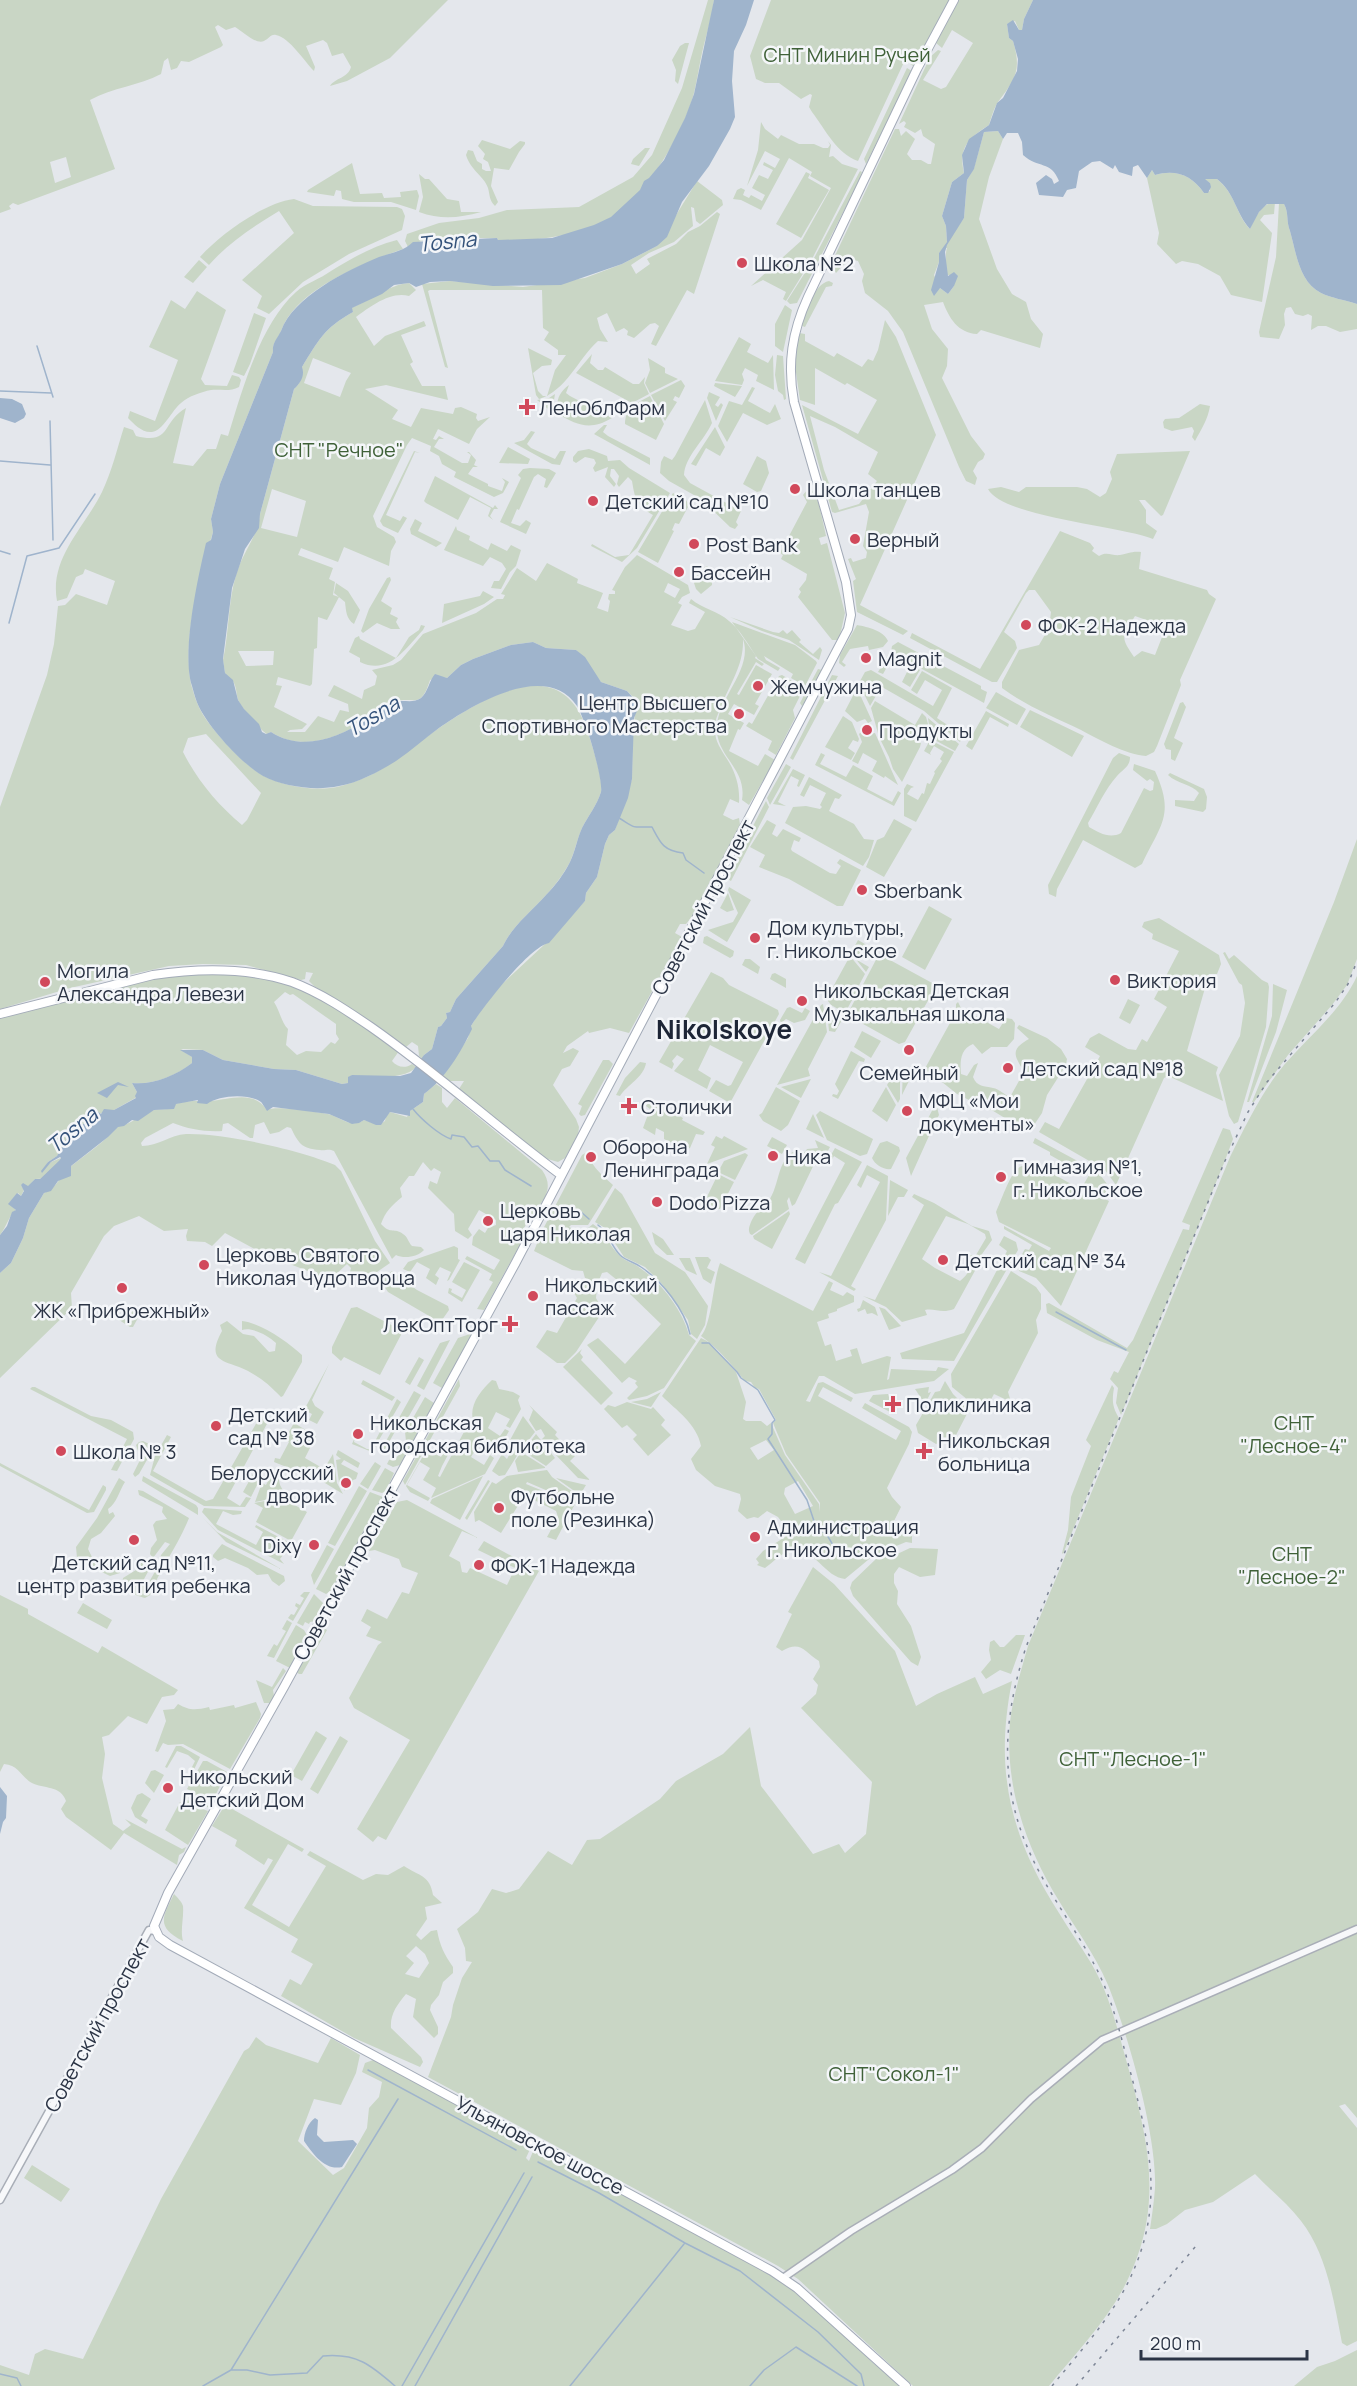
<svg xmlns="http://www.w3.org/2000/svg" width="1357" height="2386" font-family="Manrope,sans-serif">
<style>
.green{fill:#c9d6c5;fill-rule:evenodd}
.water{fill:#9fb4cc}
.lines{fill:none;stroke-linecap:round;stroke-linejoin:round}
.stream{stroke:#9fb4cc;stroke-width:1.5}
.river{stroke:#9fb4cc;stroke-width:10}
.minor-casing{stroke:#a9aeb7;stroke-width:9}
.major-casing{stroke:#a3abb8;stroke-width:10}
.minor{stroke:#f7f8fa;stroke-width:6}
.major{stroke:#fff;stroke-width:8}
.rail{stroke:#7d8696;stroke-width:1.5;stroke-dasharray:3 6;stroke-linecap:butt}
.poi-dot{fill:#d1495b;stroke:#f4f6f9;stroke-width:2}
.labels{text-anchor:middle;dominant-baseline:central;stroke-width:5;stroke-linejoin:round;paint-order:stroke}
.park-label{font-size:20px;fill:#3f6138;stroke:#f4f6f9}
.poi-label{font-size:20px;fill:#2b3445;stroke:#f4f6f9;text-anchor:start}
.street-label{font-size:20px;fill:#2b3445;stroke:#f4f6f9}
.water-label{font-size:21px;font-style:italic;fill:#34527a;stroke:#f4f6f9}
.district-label{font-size:26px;font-weight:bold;fill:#1d2536;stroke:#f4f6f9}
</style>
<rect width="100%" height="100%" fill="#e4e7ec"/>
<path class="green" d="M0 0H448L390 58 347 81 330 86C335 78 348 78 351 67L343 53 332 56 327 43 323 40 306 46 315 67 314 71C304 61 290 38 276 35 270 34 269 39 264 41 256 45 242 31 235 27L226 30 218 25 215 27 223 45 221 47 189 62 181 61 177 68 171 70 168 58 164 61 161 74C139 86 113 87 90 100L115 169 18 205 13 203 9 206 11 209 0 213ZM66 157 71 177 55 183 50 162Z
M708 0H714C712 18 706 35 702 53 699 67 697 80 694 93 683 135 648 192 612 217 585 235 529 243 498 240L497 238C477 239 422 235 408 247L405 241 407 234 439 223 479 218 507 210 579 207 633 177 652 155 682 88Z
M771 0H950L918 63 913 66 905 60 858 161C837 154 825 129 812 112L809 107 812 95 810 94 801 99 779 83H765L756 79 750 56Z
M959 0H1033L1024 19 1022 30H1019L1015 21 1007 24 1009 38 1013 41C1022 71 1015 79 998 102 994 108 991 118 989 125 969 138 958 147 964 173L952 182 942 216 946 226 947 242 964 218 967 180 974 168 984 132 998 131 1003 139 989 177 979 219 997 269 1012 294 1026 302 1031 319 1043 334 1040 348 981 330 977 334C958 333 949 318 943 302L924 305 932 329 948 349 947 366 942 378 971 436 985 454 983 459 978 462 973 471 977 478 975 485 966 481 959 467 903 332 888 311 865 293 862 281 864 274 858 261 849 259 836 273 831 264 895 129H899L901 136 906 131 915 139 907 154 912 160H921L928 164H931L935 144 923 136 921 129 915 133 904 127 906 123 904 121 899 124 930 57 938 50 941 51 923 80 941 89 946 87 973 43 952 30 942 48 936 43ZM944 248H947C945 252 946 270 947 275H950L954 286 948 294 940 288 934 275 939 262V253Z
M685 43H689L678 84 675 81 676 70 672 60 680 46Z
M907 68 912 71 866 164 864 159Z
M761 122 765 129 778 139 781 135 799 144H814L823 148H828L830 145 828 141 831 145 829 157 833 156 842 164 858 169 812 259 786 301 783 299 786 292 763 280 751 286 802 240 831 188 810 176 812 172 789 158 761 210 741 200 733 199 737 190 741 188 745 190 743 195 749 198 751 195 762 201 765 195 752 188 759 175 768 179 773 170 763 165 764 162 775 168 780 159 765 151 747 186 758 150Z
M482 140 510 149 520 141 525 142V144L519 152 509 170 494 168 491 186 498 202 495 206C489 200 490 195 488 188 484 176 471 171 466 155L468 150 473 151 477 161 482 164V169L486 171H491L488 162 483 159 485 154 478 146Z
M645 148H650L639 166 631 164 633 159Z
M352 163 360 194 382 193 384 198 401 197 400 192 417 190 419 196 416 210 391 202H354L342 199 341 191 336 190 334 196 307 192 308 190Z
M1152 170 1155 175C1175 169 1192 175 1204 193L1210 191V183L1204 179H1217C1236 194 1236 215 1250 229 1256 216 1261 204 1275 202L1274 214 1264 215 1260 220 1272 233 1262 302 1231 295 1220 276 1198 264 1182 261 1176 264 1157 244 1159 233 1147 178Z
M860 171 862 172 860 179 797 303 790 304 787 301 813 260Z
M806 172 810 174 808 178 829 190 801 238 776 224Z
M419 174 425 179H429L447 199 459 201 461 212H481C459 218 441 220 419 212L423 197Z
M697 181 722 200 723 205 700 224 696 221 694 208 691 207 693 226 674 242 649 253 631 265 636 274 650 264 647 259 676 244 688 232 700 226 717 212 720 214 694 294 687 290 656 346 651 344 659 326 655 323 650 324 634 338 627 335 628 331 624 328 616 332 607 313 597 318 600 329 608 342 598 341C578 359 566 391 539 399L536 395 528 348 552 360 551 365 542 366 533 373 538 391 543 396H547L555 370 566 355H558V350L544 340 549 332 543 328 542 290H430L428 291 448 368 445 367 422 284 450 281 523 287 585 278 622 264 657 246Z
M294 199 313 206 397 207 402 209 405 216 402 230 349 254 303 282 269 314 257 308 262 296 242 280 294 233 279 211C254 226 228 243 209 265L200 257C219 235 265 202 294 199Z
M1279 203 1284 204C1289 213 1286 221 1290 231 1296 252 1299 282 1321 293 1331 298 1345 300 1357 304V329L1340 332 1326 326H1318L1311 330 1312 316 1308 314 1303 316 1295 314 1291 307 1286 308 1284 314 1285 325 1279 339 1260 337 1259 332 1276 257Z
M397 240 403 249C364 263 296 289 281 331 278 339 272 343 273 352L220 484 211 519 213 532C200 577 182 637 191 684 193 690 195 699 198 705 205 724 247 769 266 777 287 787 318 792 341 786 355 782 371 776 383 768 429 739 546 630 584 722 589 734 604 780 601 792 597 805 588 816 582 828 577 839 575 851 570 862 564 873 555 886 546 895 532 911 512 926 503 946L456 999 450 1012 446 1013 447 1018 441 1026 438 1027 432 1049 424 1055 423 1059 419 1056 418 1046 412 1042 406 1047 314 986 309 981 313 973 306 972 305 979 301 980 246 965 203 964 169 966 70 988 0 1009V807L47 675 54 644 58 606 65 605 76 594 107 605 115 581 85 569 83 574 76 577 67 598 57 601C49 558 85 527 102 492 112 471 117 449 124 427L133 430 136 436C172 445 161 422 186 408L173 463 193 466 207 449H216L221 434 228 436C242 391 260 324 296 292 306 283 320 279 331 271 352 258 373 246 397 240ZM206 734 261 793 247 820 242 825C218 805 197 780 183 752L188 738Z
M199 260 207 267 193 283 184 277Z
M829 281 833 283 832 286 826 287 805 327 802 326C805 312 814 284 829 281Z
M409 283 416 290 409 296C390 291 370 307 356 317L374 346 385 336 424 321 426 326 401 335 413 362 410 364 422 386H445L448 400 386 385 365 389 398 410 392 419 411 427 421 408 453 414 455 408 461 407 477 414 476 418 478 421 490 417 477 429 469 444 438 429 433 439 436 440 439 436 444 439H439L434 447 462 463H468L471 455 467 452H469L476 460 474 465 478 467H473L468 474 488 484V486L502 491 505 482 502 478 509 482 503 493 494 497 454 477 456 472 442 464 439 456 430 451 431 446 412 438 407 445 373 516 377 527 394 537 396 542 391 551 389 566 344 547 338 562 301 548 298 555 333 568 329 579 335 582 333 595 339 597 327 620 318 617 317 648 314 649 312 684 310 686 278 677 276 685 282 686 274 707 307 724 302 729 290 730 287 732H305L318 716 334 722 340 710 349 712 348 704 328 696 334 685 362 699 364 690 375 685 377 676 372 670 393 665 401 660 423 634 476 613 497 599H503L505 595 501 594 517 568 536 581 547 563 578 579 577 583 603 593 597 608 608 612 610 601 608 599 609 594H615V591L612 590 625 567 637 555 688 585 690 593 682 597 678 603 682 605 671 625 688 631 695 629 705 612 689 603 691 599C703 609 718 611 729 621 740 630 748 644 756 656L755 658 764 664 762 666 756 662 737 694 739 695 756 665 772 674 755 704 759 706 754 715 734 704 728 714 744 723 740 730 738 729 729 751 758 766 765 754 775 760 749 805 742 800C747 770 719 758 717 732 714 700 754 671 743 639 744 664 731 682 722 704 719 713 714 720 715 730 715 742 721 749 727 759 736 773 740 787 739 803L730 799 723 815 733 820 739 818 740 825 694 914 686 924H680L675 933 682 937 629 1033 610 1028 589 1033 588 1031 567 1046 563 1053 573 1048 579 1051 570 1066 562 1069 553 1085 576 1119 579 1127 578 1135 565 1158 558 1162 544 1158 459 1089 464 1081H450L443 1076 468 1038 471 1026 483 1007 499 987 545 944 585 901 586 893 597 877 605 844 609 835 615 830 632 779 633 728 637 701 627 691 601 682 576 650 546 648 533 642 511 645 473 659 461 665 447 678 441 677 430 680C420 712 413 694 392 703 381 708 371 717 361 723 333 740 300 751 271 732L267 734C262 732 242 708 239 702 236 696 237 689 234 683 232 679 227 677 225 673L223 660C229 632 228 602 236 575 242 553 258 536 260 514L294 389C302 382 303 376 302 367 318 341 324 328 353 312L351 308C371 300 388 285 409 283ZM313 358 351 373 346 381 340 397 304 383ZM272 489 306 501 297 537 261 528ZM668 583 680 589 675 598 664 592ZM238 651H274L273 665 246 666Z
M197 291 226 310 201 379 205 385 227 386 232 375 239 377 241 380 239 387C230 392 221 389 211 390 201 392 189 396 181 403 172 410 163 431 152 432 142 433 134 424 128 418L130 411 155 421 178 360 149 347 171 300 185 309Z
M785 305 792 310 783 352 775 346V324Z
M254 313 266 318 250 364 244 376 233 372Z
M885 320 896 337 936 435 860 605 908 631 903 635 857 612 853 581 856 579 848 559 851 558 853 562 866 558 867 552 863 546 869 512 866 504 835 513 832 512 802 405 858 434 877 400 847 383 845 385 815 368V405L800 400 795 365 799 333 805 334V341L834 357 837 353 862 367 868 359 873 361 878 350ZM810 416 835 427 878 452 868 474 877 481 859 504 839 510 824 470Z
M739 337 751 344 747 352 768 363 773 355 774 390 756 381 758 375 745 368 742 374 744 380 742 385 715 381Z
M592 354 590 363 598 370H603L605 367 633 384H639L645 377 644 383 649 394 632 403 576 373Z
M777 355 783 356 786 399 784 400 783 395 778 391 775 375Z
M648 358 665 368V373L678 379 650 393 645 383 650 370Z
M681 380 685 386 679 398 675 396 673 400 677 402 665 421 651 395Z
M715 383 742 386 735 397 714 386Z
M569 385 566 393 570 396 612 418C590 431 577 425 558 414 556 401 558 393 569 385Z
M752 387 755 388 748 401 770 413 775 404 781 419 767 425 743 413 727 442 718 426 729 401 742 405Z
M709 392 720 397 715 405 718 407 721 403 723 405 716 421 707 398Z
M555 394 552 412 537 400 549 398Z
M650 396 664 424 656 440 625 424C625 408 637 403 650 396Z
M705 400 712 423C704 441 685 456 684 475L690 483 741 511 736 522 738 525 735 529 730 527 701 499 669 481 660 473 661 462 664 456 672 460 675 456Z
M1200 404 1210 406C1208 419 1201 430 1195 441L1192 437 1194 431 1192 427 1172 431 1164 428 1163 422 1165 419 1179 418Z
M604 425H607L603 432 608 436 650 458V465L594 434Z
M715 427 725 447 720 456 706 448 696 466 691 464Z
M531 431 535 432 527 444 531 448 555 459 560 451H566L560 465 552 464 514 443 524 440Z
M508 447 530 459 528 464 499 463Z
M589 449 607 456 608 461 620 460 629 468 670 493 637 548 622 562 591 546 592 544 615 557 629 555 653 515C636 505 635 499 632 481L628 477 619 487 617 484 619 476 614 469H611L610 476 616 484 614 487 605 477 608 467 595 472 593 468 596 463 594 459 585 457 576 463 573 461V457L578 451Z
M414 451 420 453 415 452 386 515 400 521 403 516 407 518 398 533 383 526 380 521Z
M1190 451 1163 515 1161 516 1145 500H1139L1146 510V523L1157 531 1153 539C1122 526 1002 517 988 489L1001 487 1019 492 1026 487H1077L1087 489 1100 497 1106 493 1112 479 1110 472 1117 454Z
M757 456 766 461 769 473 761 491 757 492 743 484Z
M530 468 549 469 556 473 547 488 544 487 546 479 538 474 534 477 519 510 517 509 511 523 520 526 526 520 531 523 526 534 500 522 521 478 518 475 523 469Z
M435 476 493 508 495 505 498 509H494L490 516 493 520 488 516 491 508 470 497 458 520 426 503 424 501Z
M808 489 813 491 819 504 826 536 819 538 821 545 827 543 845 613 839 640H832L798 597 801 592 799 589 806 580 807 574 781 559 783 555 780 553 807 502 803 495Z
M673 493 680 497 675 506 681 507 686 500 689 505 679 524 675 523 672 530 674 531 658 563 638 552Z
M415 519 422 523 418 531 442 543 436 547 411 534 410 529Z
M456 526 457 530 470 536 469 540 488 550 491 543 507 551 511 545 521 550 516 566 510 572 501 589 491 588 494 581H499L506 569 502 563 490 557 483 566 444 550Z
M1060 531 1090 543 1094 548 1092 551 1099 556C1107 551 1112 556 1120 555 1128 554 1131 551 1141 552L1139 569 1207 590 1209 594 1216 599 1180 680 1181 685 1157 746 1154 752 1146 756C1124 754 1100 740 1081 730 1054 717 1026 706 1002 688V682L1019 650 1039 645 1049 628 1051 612 1035 590H1029L1026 593 1004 632 1015 641 1017 648 997 682H992L910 638 912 633 980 669ZM1135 616 1166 627 1155 655 1142 651 1134 657C1120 636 1122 638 1135 616Z
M707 566 712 569V585L701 594 696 589 694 583 700 570Z
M390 577 391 580 381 601 392 608 390 614 398 618 396 622 400 629H391L377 623 363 633 361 631 369 609 387 578Z
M336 583 348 591 360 610 354 624C346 619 346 610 345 602L334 593Z
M483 591 494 597 484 604 442 623 444 604 480 596Z
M730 617 773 632 779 633 783 630 787 634 792 630 801 640 799 642 813 654 820 647 822 650 819 660 789 640 762 631Z
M732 622 795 645 816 661 817 663 805 686 791 678 793 674 764 656 766 660 780 668 778 671 758 659Z
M421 625 425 626 423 630C406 648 389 676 360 662V658L349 652 355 638 359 636 360 639 396 658 409 637 419 630Z
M857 625C868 627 884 631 888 641L883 647 869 650 868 646 850 649 842 662 846 665 844 667 839 663 840 655Z
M898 642 981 686V689L987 692 984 703 891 652 892 646Z
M889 653 920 670 910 687 902 682 908 670 891 660 883 674 878 672Z
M818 669 822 670 820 674 806 703 802 706 800 703Z
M871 670 933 706 942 690 925 680 917 694 911 690 922 671 952 688 937 718 949 726 948 728 956 733 958 731 964 734 960 742 924 711 882 687 860 681 865 672Z
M782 675 804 688 793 710 795 718 776 755 768 750 772 741 746 726 749 722 752 724 779 676Z
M832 675 838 676 793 760 790 758Z
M859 683 880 689 870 706 859 684Z
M857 688 872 721 868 723 865 719 857 722 845 711Z
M996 692 1026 709 1017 725 986 708Z
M875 701 915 725 922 713 926 717 928 724 917 741 921 743 920 747 902 782 893 769 889 757 879 737 871 708Z
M1183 702 1186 707 1174 738 1183 743 1175 761 1171 759V750L1166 749 1164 744 1180 703Z
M1030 710 1084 736 1072 757 1020 727Z
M986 711 1009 724 1008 727 990 717 972 750 966 746Z
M843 716 852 722 859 739 858 742 853 740 848 748 855 753 851 760 825 747Z
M928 718 959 744 955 751 931 738 936 729 929 725Z
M862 731 863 735 875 733 898 785 885 776 884 778 872 771 877 761 863 753 858 764 852 761 862 742 859 734Z
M930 740 954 752 916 822 904 816V789L907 784 914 787 911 788 907 794 918 800 922 793 924 794 927 783 930 784 935 773 934 772 942 761 940 759 944 752 934 746 930 753 931 755 924 751Z
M821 753 825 755 820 764 846 777 853 765 873 776 867 789 892 802 898 791 901 793 894 806 815 765Z
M1119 753 1130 757C1130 767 1123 769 1117 776 1105 789 1097 808 1088 823L1089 827C1099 833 1110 839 1121 833L1144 788 1150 791 1153 790 1154 782 1150 779 1147 781 1133 770 1134 764 1155 771C1175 815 1161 824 1142 864L1135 868 1083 840 1057 889 1056 897 1049 894 1048 885 1113 758Z
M786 764 791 767 770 805 767 798Z
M793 769 805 775 799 787 797 786 799 780 791 776 778 802 786 806 773 804Z
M1170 773 1204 789 1207 797 1206 809 1203 812 1175 806V800L1194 801 1199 793C1192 784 1177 784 1168 775Z
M809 777 842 795 839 799 835 798 829 811 854 824 864 839 874 840 869 857 863 866 785 823 793 807 806 806 820 809 822 807 820 805 826 793 810 785 804 797 800 795Z
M766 801 769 807 731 881 726 878Z
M894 819 912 829 884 877 866 867 877 840 884 837Z
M767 820 776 825 772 834 777 837 783 829 801 838 799 842 794 840 791 849 792 851 830 873 836 874 841 866 837 863 840 859 861 870 843 906H837L789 879 759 867 765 855 750 847Z
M1357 839V959L1347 985 1332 1005 1288 1055 1254 1102H1252L1334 902Z
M729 887 751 900 727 942 708 930 733 922 738 913 728 890Z
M728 893 734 910 727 912 720 908Z
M929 906 952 919 925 970 902 957Z
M1159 918 1219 955 1221 964 1217 974H1209L1187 1051 1218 1067 1216 1073 1223 1101 1168 1076 1164 1078 1116 1185 1105 1170 1039 1132 1045 1122 1059 1129 1100 1056 1085 1047 1090 1038 1099 1033 1128 1049 1136 1050 1142 1039 1147 1042 1167 1007 1154 999 1179 951 1152 939 1153 934 1142 927 1144 922Z
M707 936 734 951 733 956 730 958 703 943 704 937Z
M858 940 877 951 874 955 863 949 857 960 869 967 866 972 851 953Z
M1225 952 1229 959 1234 955 1262 980 1268 983 1269 987 1266 1027 1238 1122 1234 1124 1229 1116 1219 1075 1240 1036 1245 1003 1242 985 1239 983 1223 953Z
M879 954 934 984 935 988 905 1042 899 1044 847 1015Z
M850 956 865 974 857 989 828 996Z
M745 959H750L760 967 758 974 742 965Z
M711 972 723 978 729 985 778 1010 779 1014 730 1103 709 1091 716 1080 728 1086 731 1085 743 1062 710 1045 698 1070 711 1078 707 1089 674 1071 684 1059 677 1055 672 1061 674 1064 672 1069 659 1062Z
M775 973 786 979V988L770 979 772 974Z
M185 974C211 974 237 972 262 978 314 988 356 1022 399 1051L392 1061C397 1067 405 1069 412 1064L416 1067C405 1080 368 1078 352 1075L348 1083 342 1084 296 1070 274 1069 223 1060 203 1050 183 1049 181 1050 192 1057V1063C176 1076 153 1085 132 1083L137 1092V1097L114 1110 94 1115 86 1124 82 1125 57 1156 48 1162 44 1169 51 1162 61 1158C54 1176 60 1178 35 1179L28 1187 21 1185 24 1190 21 1196 18 1193 9 1203 16 1210C9 1215 6 1228 0 1235V1017L143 980ZM285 992 290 995 293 994 336 1024V1034L339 1039 335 1044 331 1042 321 1052 306 1051 297 1055 286 1045 288 1029C281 1022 280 1011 274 1002Z
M1357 976V2118L1345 2104 1339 2106 1357 2128V2341L1347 2346 1342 2343C1334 2302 1327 2254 1301 2221 1288 2204 1270 2190 1255 2174L1213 2202 1185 2210 1167 2224 1156 2229H1150C1152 2215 1154 2202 1155 2188 1157 2135 1128 2035 1108 1985 1094 1952 1071 1922 1053 1891 1023 1839 1005 1782 1010 1722 1013 1696 1021 1671 1028 1646L1230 1157C1246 1125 1261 1093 1284 1065 1309 1036 1341 1011 1357 976Z
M1273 984 1287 990 1276 1032 1249 1102H1247L1272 1016Z
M857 991 845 1013 831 1005 828 1001V998Z
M1128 999 1140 1005 1130 1024 1119 1018Z
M958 1002 961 1008 999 1029 1006 1018 1012 1019 1015 1023 1014 1039 1007 1047H991L982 1054 973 1044C960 1049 960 1062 961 1074L967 1076 974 1065 978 1063 973 1077C977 1087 984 1086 993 1088 999 1089 1005 1095 1010 1097L1024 1072C1015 1056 1009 1050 1029 1039L1017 1028 1019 1025 1047 1038 1061 1049 1067 1059 1066 1065 1047 1095 1042 1113 1032 1128 1026 1131 985 1106 979 1105 957 1094 942 1082 923 1072 956 1012V1004Z
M823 1004 827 1032 808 1069 810 1076 777 1085 821 1005Z
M790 1007 802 1013 805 1008 810 1011 805 1020 794 1023 786 1019 781 1023 780 1020 787 1008Z
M827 1010 842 1020 835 1032 829 1031Z
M862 1031 881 1041 871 1058 854 1047Z
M851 1051 865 1059 864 1062 859 1061 838 1099 832 1096 833 1094 837 1095 839 1091 835 1084Z
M603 1060H609L613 1064 585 1115 581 1116 579 1114 582 1106 578 1104Z
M640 1062 646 1063C644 1077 627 1085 620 1096L616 1095 625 1078Z
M897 1067 900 1068V1099L898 1103 887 1085Z
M903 1069 912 1075 902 1095Z
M811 1079 801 1098 781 1087Z
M436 1084 442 1088V1102L447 1108 455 1098 542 1170C563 1199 520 1213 522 1241L484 1310 477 1309 493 1282 489 1280 492 1274 465 1259 467 1256 494 1270 500 1260 472 1245 473 1237 479 1229 485 1233 488 1228 496 1225V1220L479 1210 468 1229 472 1235 468 1239 455 1231 454 1214 428 1188 430 1181 437 1184 441 1172 434 1168 431 1171 423 1162 414 1176H409L400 1188 402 1197C392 1205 385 1212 381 1224 391 1235 394 1227 403 1234 408 1237 408 1242 412 1246L421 1247 424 1250C418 1257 404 1259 396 1255L392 1259 334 1151C328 1148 326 1151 320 1150 301 1149 298 1142 291 1128L287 1127 279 1132 270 1134 264 1122 255 1125 253 1138H250L228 1123 223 1124 222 1131C205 1132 188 1129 173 1123L145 1138 141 1143 142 1146C158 1146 170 1135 186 1134 224 1133 300 1150 335 1165L341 1171 375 1241 390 1263 377 1272H371L366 1278 356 1276 350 1279 349 1276 351 1268 347 1264 331 1279 330 1283C316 1274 302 1268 286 1263 277 1260 270 1252 260 1252L225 1233 212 1246 205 1242 187 1241 186 1236 188 1229 164 1231 139 1216 114 1226 104 1236 71 1293 72 1308 0 1378V1273L11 1263 23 1238 29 1218 44 1193C56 1189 61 1175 70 1167 86 1154 104 1143 118 1126 129 1126 141 1114 154 1110 160 1109 167 1109 173 1109L175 1104C188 1100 197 1101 209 1101 229 1100 253 1089 267 1110 276 1105 316 1112 328 1114 341 1117 351 1129 364 1120L379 1125 385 1121 386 1116 390 1112 407 1117 410 1111 423 1102 424 1094Z
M776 1087 800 1101 788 1125 781 1131 763 1121 759 1115 762 1113Z
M886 1087 896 1105 887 1122 872 1111Z
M650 1099 683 1118 682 1120 705 1132 703 1135 696 1134 690 1148 686 1150 664 1139V1132L656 1128 655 1135 643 1128 650 1109 646 1106Z
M936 1103 939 1115 934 1124 923 1128Z
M820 1111 873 1139 867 1154 860 1156 827 1140 816 1115Z
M813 1114 824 1138 806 1129Z
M933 1127 911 1176 906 1158 920 1132Z
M1223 1128 1230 1130 1233 1139 1224 1163 1121 1415 1116 1403 1118 1388 1110 1379 1114 1371 1118 1373 1129 1352 1097 1340 1047 1313 1046 1304 1049 1303 1127 1348 1133 1340 1183 1229 1189 1230 1190 1225 1182 1222Z
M716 1136 722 1139 724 1136 748 1149 707 1164 715 1147 711 1145Z
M772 1137 787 1145 782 1154 767 1146Z
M1035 1138 1098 1172 1113 1192 1112 1194 1107 1192 1105 1199 1109 1201 1061 1306 1036 1278 1019 1271C1017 1262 1021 1256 1025 1249L1029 1250 1032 1245 1004 1229V1226L1049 1251 1051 1248 999 1222 996 1212C1001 1201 1009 1177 1017 1169 1030 1156 1067 1183 1081 1189L1089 1175 1082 1169 1080 1172 1050 1155V1152L1033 1143Z
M815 1140 830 1147 823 1160 817 1158 795 1204 792 1206 789 1197 787 1201 789 1209 752 1235 750 1234C748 1230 749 1227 751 1222 755 1213 760 1209 766 1204 780 1190 776 1159 795 1151L805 1152 807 1149 818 1148Z
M887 1141 899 1147 900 1151 891 1169C884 1170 875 1165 872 1158L880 1143Z
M835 1148 862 1162 838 1203 835 1204 805 1264 795 1259 845 1163 834 1156 830 1163 827 1162Z
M589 1151C588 1164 603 1176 613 1185L588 1225H571L569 1227 582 1233 593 1224C606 1233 609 1246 620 1256 626 1262 634 1263 640 1268 661 1282 683 1311 689 1335L696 1341 664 1388 647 1396 629 1400 627 1398 638 1387 635 1383 637 1381 629 1377 622 1383 587 1345 598 1338 625 1364 661 1324 630 1294 632 1292 607 1272 602 1273 597 1285 585 1278 583 1271 572 1270 534 1251 542 1231 582 1155Z
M745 1153 748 1155 735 1180 718 1172 724 1161Z
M867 1165 888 1176 886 1220 851 1286 856 1289 854 1291 819 1272 831 1276 880 1182 867 1175 861 1188 857 1185Z
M718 1174 734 1182 720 1209H717L705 1201Z
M890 1180 908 1190 904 1197H898L888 1216Z
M615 1188 622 1194 655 1253 685 1272 708 1306 705 1325 697 1339 691 1334 688 1320 662 1284 645 1267 624 1257 605 1228 595 1222Z
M914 1194 934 1203 972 1226 989 1231 992 1240 982 1254 977 1267 954 1309C941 1314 935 1308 925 1310L927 1315 902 1322 886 1307 863 1296 875 1300 924 1205 912 1197ZM946 1216 968 1224 985 1234 986 1238 976 1255H970L967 1258C973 1269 968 1274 960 1281L935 1268 922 1259Z
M789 1211 790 1214 772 1249 754 1239 753 1236Z
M652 1232 663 1239 674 1255H667L655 1244Z
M1004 1236 1016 1242 1018 1250 954 1361 902 1359 900 1353 964 1333 1007 1251 999 1245Z
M454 1246 458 1248V1259L460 1260 449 1280 447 1281 451 1272 440 1267 435 1275 439 1278 436 1285 426 1278 430 1269 417 1262 410 1272 403 1269 408 1262Z
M695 1257H708L711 1260 707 1268 715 1272 711 1284 703 1279Z
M679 1258H690L697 1275 686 1270Z
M464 1262 480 1270 462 1302 448 1293 449 1288 452 1289 451 1292 462 1298 466 1290 452 1282Z
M720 1263 813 1311 829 1281 833 1283 830 1290 843 1296 847 1292 854 1296V1302L837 1309V1311L828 1314 829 1318 817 1322 825 1346 831 1344 836 1361 852 1356 850 1350 857 1348 862 1364 887 1356 891 1357 887 1380 889 1379 891 1369 936 1371 938 1367 949 1369 934 1381 855 1394 824 1376H819L806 1401 810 1402 818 1383 823 1382 853 1398 851 1402 823 1387 818 1396 896 1440 901 1431 862 1408 865 1403 909 1427 912 1432 909 1444 887 1488 892 1497 901 1507 894 1521H898L912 1530V1543L906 1542 874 1555 845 1579C823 1577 812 1542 788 1551 780 1555 773 1562 765 1568L757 1565 759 1563 756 1559 763 1551 785 1537 787 1529 778 1517 767 1511 758 1518 754 1517 747 1519 738 1511 741 1499 740 1494 715 1486 696 1470 691 1459 701 1446C697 1424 676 1410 662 1396L701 1338 707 1341 736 1372 746 1402 743 1419 746 1421H761L767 1426 771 1423 785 1455 819 1504V1512L820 1503 786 1454 773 1423 776 1420 759 1389 755 1388 751 1382 745 1381C731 1364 718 1348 701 1336 712 1324 713 1281 720 1263ZM766 1440 774 1450 758 1460 750 1448ZM798 1481 813 1506 795 1514 784 1494 785 1488Z
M392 1271 417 1290 448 1306 449 1310 442 1320H436L388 1292 380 1280Z
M1011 1271 1036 1287 1041 1294V1309L1036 1320 1038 1333 1008 1392 1011 1402 994 1394 988 1405 979 1409 952 1387 951 1374Z
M580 1279 597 1287 596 1298 603 1311 576 1352 565 1363H557L536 1347 547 1330 557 1333 577 1298 574 1293V1284Z
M863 1300 875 1307 878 1316 872 1313 867 1314 865 1309 858 1312 857 1309 860 1308Z
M144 1307 133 1327H130L116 1318Z
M357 1307 403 1331 380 1375 344 1357 341 1361 332 1353V1347L351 1308Z
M879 1307 885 1309 901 1326 889 1330Z
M227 1321 243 1334 254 1336 269 1352 275 1351 276 1343C268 1335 252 1327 242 1330V1321C261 1323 288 1342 302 1355V1362L283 1396 281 1397C268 1384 264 1380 248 1371 227 1360 204 1364 222 1331L220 1325Z
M473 1333 442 1388 433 1383 458 1338Z
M450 1340 424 1390 417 1386 440 1343Z
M582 1349 580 1353 583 1357 581 1360 613 1393 601 1405 563 1367Z
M419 1357 424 1360 410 1385 405 1382Z
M329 1364 312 1400 315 1406 324 1412 317 1424 309 1420 312 1414 304 1410Z
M459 1379 460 1386 405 1485 403 1481Z
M363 1380 395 1397 392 1401 361 1384Z
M492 1380 496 1381 499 1389 513 1392 520 1396 518 1400 521 1409 510 1428 506 1426 510 1419 496 1412 488 1428 500 1436 505 1429 509 1431 495 1456 491 1453 494 1448 481 1441 471 1457 484 1465 490 1455 494 1458 485 1474 431 1498 436 1488 423 1480 430 1468 420 1462 407 1485 430 1498 428 1501 410 1492 406 1486 427 1449 441 1457 449 1443 455 1442 442 1466 438 1476 440 1477 465 1430 473 1420C469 1405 481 1390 492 1380Z
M945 1381 953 1394 969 1410 955 1437 936 1444 918 1433 916 1425 935 1392 940 1391Z
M1112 1385 1114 1388C1112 1400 1112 1407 1119 1418L1063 1554 1062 1553 1068 1530 1071 1497 1091 1446 1086 1440Z
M32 1387H35L91 1416 111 1420 133 1432 134 1439 117 1471 111 1470 127 1439 30 1389Z
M929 1387 928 1393 931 1392 925 1404 915 1389Z
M414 1391 421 1395 401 1430 397 1428 384 1451 381 1450Z
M661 1392 651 1407 631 1402 647 1399Z
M888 1394 891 1404 890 1412 869 1401 873 1395Z
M425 1397 434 1403 400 1465 393 1467 387 1464 389 1460 397 1457 403 1448 406 1441 405 1432Z
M397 1399 401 1402 372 1452 352 1444 355 1437 354 1442 367 1449H371Z
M627 1402 651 1409 653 1407 665 1420 661 1425 671 1435 648 1456 633 1439 637 1435 627 1425 622 1428 604 1409 608 1405 615 1407Z
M529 1405 557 1432 555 1435 575 1456 570 1461 590 1480 578 1478 552 1451 555 1448 549 1442 546 1445 542 1439 545 1436 541 1429 536 1431 529 1420 533 1410Z
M261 1415 268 1422 227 1498 240 1506 246 1497 251 1498 245 1507 204 1506 150 1475 155 1456 167 1435 171 1437 153 1471 206 1501 213 1499Z
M523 1416 535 1432 524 1446 515 1445 514 1449 518 1454 505 1475 499 1476 492 1471 502 1454 507 1459 509 1455 503 1453Z
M294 1423 316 1436 305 1458 324 1469 333 1454 337 1483 343 1494 297 1466 292 1473 286 1474 289 1468 274 1462 275 1458 280 1459 289 1442 285 1439Z
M536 1434 555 1458 546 1466 523 1451Z
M143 1441 151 1445 152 1451 139 1474 135 1477 133 1474 143 1454 138 1451 136 1445 139 1442Z
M338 1450 360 1463 358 1468 344 1460 341 1464 358 1473 356 1479 353 1480 352 1486 344 1480 343 1484 347 1488 345 1487V1491L339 1483 336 1460 341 1459 336 1455Z
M521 1452 545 1467V1468L518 1472 515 1461Z
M375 1462 381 1466 368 1489 360 1484Z
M0 1463 89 1510 103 1485 106 1487V1490L94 1512 87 1513 0 1466Z
M385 1468 394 1473 386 1491 382 1493 372 1490Z
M547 1470 552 1477 580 1497 576 1503 527 1482 526 1484 575 1504 556 1540 547 1537 558 1517 556 1511 526 1496H524L501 1533 479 1520 475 1522 474 1512 492 1482 496 1484 507 1476Z
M271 1471 278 1476 280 1485 286 1496 255 1502 262 1483 266 1485 268 1481 267 1474Z
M253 1474 260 1479 251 1497 243 1492Z
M143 1476 196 1505 198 1508V1515L142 1481Z
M483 1476 460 1520 430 1503 432 1499Z
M119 1478 125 1482C119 1491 117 1503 108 1509L109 1514 113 1512 115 1516 101 1533 91 1539 88 1549 93 1559 117 1567 120 1573 110 1576 81 1562 77 1558 76 1547 97 1518Z
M556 1478 586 1485 580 1495Z
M488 1480 490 1481 467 1520 465 1518Z
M359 1486 367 1491 335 1546 328 1543Z
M138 1490 143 1491 189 1518C178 1546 160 1568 150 1595L145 1598C134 1595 121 1591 123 1578L136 1570 135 1559 141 1560 150 1568 143 1581 148 1584 158 1566 161 1555 170 1544 165 1542 153 1558 150 1554 151 1548 157 1540 153 1525 156 1521 167 1519 162 1512 163 1507 139 1495Z
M370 1492 383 1497 333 1589 326 1594 316 1589Z
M286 1497V1500L307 1512 291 1541 256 1522 263 1508 254 1503Z
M407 1500 478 1538 462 1531 449 1556 460 1562 462 1572 467 1573 470 1568 507 1585 515 1568 478 1550 484 1541 539 1571 386 1840 378 1836 373 1842 357 1829 410 1740 354 1708 349 1698 378 1645 382 1642 366 1636 371 1627 361 1621 367 1609 387 1619 402 1592 409 1594 418 1573 402 1567 399 1559 375 1550 369 1551 397 1502Z
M392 1501 394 1504 364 1556 360 1557 387 1506 391 1505Z
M204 1508 242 1511 241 1514 233 1515 223 1511 216 1524 256 1545 263 1532 255 1527 256 1525 290 1543 284 1553 270 1535 283 1555 280 1559 284 1564 218 1530 202 1512Z
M202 1517 217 1532 281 1569 226 1542Z
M222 1544 284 1576 285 1581 279 1586 272 1581 268 1574 257 1575 248 1568 225 1558 218 1561 213 1557V1555Z
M327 1545 334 1549 314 1585 311 1575Z
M910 1548 938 1549 935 1575 920 1577 899 1567 894 1574V1583L898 1591 897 1604 911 1626 921 1657 918 1666 911 1662 853 1596 850 1588 852 1582 877 1558 893 1556Z
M813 1567 834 1584 895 1651 916 1706 937 1694 975 1677 983 1694 1012 1681C994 1771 1010 1836 1059 1913 1069 1930 1081 1946 1091 1963 1111 1996 1119 2036 1130 2074 1151 2151 1163 2214 1123 2289 1104 2324 1074 2355 1049 2386H913L798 2279 778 2266 428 2077 451 2017 453 2005 462 1978 472 1962 466 1961 465 1948 457 1929 478 1912 492 1889 506 1893 519 1889 548 1851 572 1865 587 1840 600 1839 660 1799 676 1781 723 1754 750 1727 761 1786 813 1854 839 1844 845 1853 866 1834 872 1782 801 1708 816 1694 818 1685 813 1679 820 1667 819 1661C804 1652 801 1640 782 1651L776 1647 792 1614 788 1612Z
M304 1592H310L293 1621 288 1618 291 1614 294 1615 298 1608 295 1606 296 1603 300 1605 304 1598 300 1596Z
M314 1594 324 1604 315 1621 310 1622 309 1624 305 1622 303 1626 297 1623Z
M0 1595 28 1609V1614L98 1653 102 1646 178 1690 174 1695 162 1697 147 1724 128 1716 109 1735 102 1737 105 1754 102 1778 113 1824 123 1831 131 1825 125 1819 182 1849 186 1847 184 1852 179 1855 177 1865 124 1833 111 1850 66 1817 61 1809 66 1801C61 1785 43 1789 32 1783 21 1777 19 1765 4 1764L0 1772Z
M83 1603 112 1620 107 1629 77 1613Z
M287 1620 292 1623 274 1658 267 1656 274 1644 277 1646 286 1631 282 1629Z
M296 1625 304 1630 308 1637 290 1668 276 1661Z
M322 1626 327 1630 302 1674H299L296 1672Z
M1016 1635H1025L1011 1674 1000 1670 986 1679 981 1672 991 1660 989 1650 990 1642 994 1640 1000 1647H1004Z
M283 1668 286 1671 273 1690 274 1696 270 1703H264L256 1680 272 1687Z
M256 1702 261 1714 260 1718 230 1769 183 1744 168 1745 163 1743 158 1752 155 1751 166 1721 163 1710 174 1709 178 1704C190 1711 196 1710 209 1707L210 1710 234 1705 235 1708Z
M316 1731 327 1738 302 1781 291 1775Z
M340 1736 348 1741 318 1794 310 1789Z
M176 1746H181L200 1757 189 1780 186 1779 195 1761 188 1755 177 1751 167 1768 165 1767Z
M203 1761H207L227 1772 209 1808 189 1796 191 1791 187 1789Z
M155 1770 164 1775 154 1793 145 1783 151 1771Z
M142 1793 151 1799 141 1816 148 1820 146 1824 135 1817 131 1808 137 1795Z
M187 1800 190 1801 189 1804 208 1811 188 1845 165 1830 180 1802 185 1804Z
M225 1805 304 1849 302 1852 288 1844 252 1905 289 1927 326 1866 307 1855 310 1851 363 1880 376 1874 388 1875 404 1866C419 1876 430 1875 433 1895L442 1903 425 1907 427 1919 416 1935 421 1940 431 1931 437 1930C440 1946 444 1954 453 1967V1973L443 1982 439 1995 431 2005 430 2010 438 2027V2034L434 2038 413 2017 416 1999 406 1994C397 2005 390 2014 391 2028L421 2057 423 2062 420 2067 354 2038 281 1996 290 1979 301 1985 313 1964 291 1952 298 1939 244 1908 273 1860 268 1858 264 1865 235 1846 237 1840 212 1826ZM416 1946 425 1954 429 1963 419 1978 405 1974 414 1963 406 1956Z
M174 1894C177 1897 182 1902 183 1906 184 1918 180 1930 183 1941 155 1927 163 1916 174 1894Z
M256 2037 266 2045 318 2063 331 2038 360 2055 356 2073 341 2105 314 2099 298 2141 333 2175 344 2168 367 2128 369 2108 379 2097 382 2082 362 2072 365 2063 373 2060 528 2143 531 2147 526 2158 529 2161 534 2149 538 2148 773 2275 809 2302 872 2362 901 2386H0V2365L29 2375 35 2354 45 2349 83 2359 161 2199 244 2051 249 2048Z
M32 2165 70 2189 61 2202 24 2178Z
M1357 2350V2386H1294L1317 2367 1335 2361Z"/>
<path class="water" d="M714 0H754L746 25 734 51 732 81 735 117 730 129 709 166 682 202 667 237 657 246 622 264 561 285 493 286 450 281 430 282 416 287 409 283 394 285 382 294 352 308 353 312C324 328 318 341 302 367 305 375 301 383 294 389L260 514 259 528 245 549 232 588 223 659 225 673 233 680 238 700 244 709 259 724 262 732 266 734 271 732C302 752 338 738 366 720 375 714 384 705 394 702 403 699 413 704 421 698 428 692 429 681 435 674L447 678 461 665 473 659 511 645 533 642 546 648 576 650 585 657 601 682 627 691 637 702V711L634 718 632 779 628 798 615 830 609 835 605 844 597 877 586 893 585 901 549 943C530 946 482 1008 471 1026L472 1029C461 1052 445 1079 424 1094L423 1102 410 1111V1116L390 1112 381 1125H376L364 1120 359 1123 352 1124 329 1114 273 1107 267 1111C266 1109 262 1103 261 1102 249 1093 218 1095 207 1104L197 1103 198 1100 176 1104 174 1109 154 1110 138 1121 132 1120 124 1126 118 1127 108 1137 71 1166V1176L58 1181 51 1191 44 1193 29 1218 23 1238 11 1263 0 1273V1235L7 1226 12 1212 16 1210 8 1204 17 1193 21 1196 24 1191 21 1185 23 1183 28 1186 35 1179C45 1179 54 1179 60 1169H56L61 1158 60 1157 51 1162 42 1173 41 1171 48 1162 57 1156 67 1138 73 1137 78 1128 77 1124H86L87 1118 94 1115 97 1111 101 1114 104 1109 114 1110 136 1098 135 1096 137 1092 132 1083C153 1085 175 1076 192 1063V1057L180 1050H203L223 1060 274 1069 296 1070 342 1084 348 1083V1077L352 1075 400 1076 411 1073 424 1055 432 1049 438 1027 441 1026 447 1018 446 1013 450 1012 456 999 503 946C512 926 532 911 546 895 555 886 564 874 570 862 575 852 577 839 582 828 588 816 597 805 601 792 603 782 591 739 586 727 583 720 581 712 577 706 546 660 472 705 439 728 425 738 411 751 396 761 380 771 358 783 339 786 316 791 284 787 263 776 242 764 210 729 199 707 196 701 194 693 192 686 181 653 198 577 206 543L211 540 213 532 211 519 220 484 273 352C272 343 277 339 281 331 294 296 346 271 379 257 391 253 404 251 413 242L497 238 498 240 552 238 594 225 611 217 640 190 644 181 649 178 664 160 685 118 694 94Z
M1033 0H1357V304C1345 300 1331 298 1321 293 1299 282 1296 252 1290 231 1286 221 1289 213 1284 204H1267L1259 212 1250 229C1236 214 1235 193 1217 179H1205L1210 183 1211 187 1208 193H1204C1192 175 1175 169 1155 175L1152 170 1147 178 1138 165 1133 167 1132 176 1119 172 1115 165 1113 169 1100 161 1092 162 1079 171 1076 188 1067 190 1063 197 1039 195 1036 183 1046 175 1052 179 1054 184 1059 181C1051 160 1038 169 1023 155L1022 142 1018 133H1007L1003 139 998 131 984 132 974 169 967 180 964 218 947 245 945 252 948 276 954 272 958 276 954 286 948 294 940 288 934 296 931 290 939 262V253L947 242 946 226 942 216 952 182 964 173 962 155 969 139 989 125 997 103 1003 98 1017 71 1018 59 1013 41 1009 38 1007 24 1013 20 1019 30H1022L1024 19Z
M0 398 12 399 22 404 26 414 24 418 15 423 0 418Z
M118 1082 129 1087 118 1085 107 1098 97 1093Z
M0 1787 7 1796 6 1818 3 1822 0 1834Z
M315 2118 318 2120 317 2135 324 2142 353 2140 357 2144 342 2167C325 2171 313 2154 304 2141 304 2133 308 2123 315 2118Z"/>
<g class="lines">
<path class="stream" d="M37 346 53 397
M0 391 51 393
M50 421 53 540
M0 461 50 465
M0 551 10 554
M9 623 27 556 59 548 95 494
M619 818C637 829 630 827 652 827 660 842 663 851 683 853L686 860 704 873
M413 1109C421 1119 439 1135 451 1139L452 1135 464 1137 472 1147 478 1146 490 1161H499L505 1170 531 1186
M560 1207 567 1211H580L589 1219
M598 1225C609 1233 611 1246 620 1255 626 1261 634 1262 641 1267 662 1281 685 1310 690 1334
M1056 1312 1126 1350
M702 1343H709L737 1372 741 1378 758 1390 775 1420 772 1423V1434L768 1439 807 1500 816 1527 827 1535 840 1557
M368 2070 516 2150
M538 2162 599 2193 685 2243 740 2271 818 2332 861 2374 864 2386
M231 2370 398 2099
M0 2374 17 2378 21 2386
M203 2386 231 2370H247L270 2375 307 2373 323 2356C357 2353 371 2365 395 2386
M402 2386 524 2173
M415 2386 532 2177
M570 2386 684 2244
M750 2386 764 2370 796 2347 857 2386"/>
<path class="river" d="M39 1187 67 1160"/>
<g class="minor-casing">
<path id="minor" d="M0 2200 149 1930 155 1931
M783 2278 851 2231 952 2170 982 2148 1031 2099 1102 2040 1357 1929"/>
</g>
<g class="major-casing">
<path id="major" d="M0 1014 153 975C199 968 247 967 292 982 321 993 346 1010 371 1027 437 1073 496 1127 561 1175
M906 2386 797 2288 772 2271 170 1945 159 1937 154 1926 168 1893 284 1687 515 1264 848 629 851 615 846 582 794 402C787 364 792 332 808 297L917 69 954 0"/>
</g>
<use href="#minor" class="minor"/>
<use href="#major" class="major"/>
<path class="rail" d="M1052 2386C1082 2349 1117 2312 1135 2267 1165 2195 1147 2135 1128 2063 1119 2029 1111 1995 1094 1964 1065 1910 1029 1870 1014 1807 1001 1752 1009 1700 1026 1647L1224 1163 1248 1112 1267 1082 1335 1003 1348 984 1357 961
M1076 2386 1196 2246"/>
</g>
<g class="poi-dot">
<circle cx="742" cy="263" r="6"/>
<path d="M524 398h6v6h6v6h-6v6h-6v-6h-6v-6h6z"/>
<circle cx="795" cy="489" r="6"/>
<circle cx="593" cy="501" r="6"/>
<circle cx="855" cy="539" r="6"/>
<circle cx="694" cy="544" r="6"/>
<circle cx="679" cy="572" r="6"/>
<circle cx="1026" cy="625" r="6"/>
<circle cx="866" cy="658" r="6"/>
<circle cx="758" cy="686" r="6"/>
<circle cx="739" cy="714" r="6"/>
<circle cx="867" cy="730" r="6"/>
<circle cx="862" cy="890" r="6"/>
<circle cx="755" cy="938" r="6"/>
<circle cx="1115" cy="980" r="6"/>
<circle cx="45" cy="982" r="6"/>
<circle cx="802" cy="1001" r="6"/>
<circle cx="909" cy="1050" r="6"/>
<circle cx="1008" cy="1068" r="6"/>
<path d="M626 1097h6v6h6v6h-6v6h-6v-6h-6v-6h6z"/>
<circle cx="907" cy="1111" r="6"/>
<circle cx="773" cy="1156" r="6"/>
<circle cx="591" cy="1157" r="6"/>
<circle cx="1001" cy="1177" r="6"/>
<circle cx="657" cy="1202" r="6"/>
<circle cx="488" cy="1221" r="6"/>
<circle cx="943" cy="1260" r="6"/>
<circle cx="204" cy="1265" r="6"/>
<circle cx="122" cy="1288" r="6"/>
<circle cx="533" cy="1296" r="6"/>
<path d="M507 1315h6v6h6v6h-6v6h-6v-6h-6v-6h6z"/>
<path d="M890 1395h6v6h6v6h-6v6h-6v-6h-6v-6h6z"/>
<circle cx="216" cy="1426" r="6"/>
<circle cx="358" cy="1434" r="6"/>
<circle cx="61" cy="1451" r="6"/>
<path d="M921 1442h6v6h6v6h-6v6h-6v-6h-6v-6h6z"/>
<circle cx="346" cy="1483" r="6"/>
<circle cx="499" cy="1508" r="6"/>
<circle cx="755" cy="1537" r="6"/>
<circle cx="134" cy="1540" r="6"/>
<circle cx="314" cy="1545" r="6"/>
<circle cx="479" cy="1565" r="6"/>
<circle cx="168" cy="1788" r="6"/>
</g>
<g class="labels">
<g class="park-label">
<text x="847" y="54">СНТ Минин Ручей</text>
<text x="339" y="449">СНТ "Речное"</text>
<text x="1294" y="1422">СНТ<tspan x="1294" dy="23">"Лесное-4"</tspan></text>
<text x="1292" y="1553">СНТ<tspan x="1292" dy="23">"Лесное-2"</tspan></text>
<text x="1133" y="1758">СНТ "Лесное-1"</text>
<text x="894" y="2073">СНТ"Сокол-1"</text>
</g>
<g class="poi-label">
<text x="754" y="263">Школа №2</text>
<text x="539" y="407">ЛенОблФарм</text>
<text x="807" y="489">Школа танцев</text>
<text x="605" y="501">Детский сад №10</text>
<text x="867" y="539">Верный</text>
<text x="706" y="544">Post Bank</text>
<text x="691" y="572">Бассейн</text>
<text x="1038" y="625">ФОК-2 Надежда</text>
<text x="878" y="658">Magnit</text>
<text x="770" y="686">Жемчужина</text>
<text x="727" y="702" text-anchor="end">Центр Высшего<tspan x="727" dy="23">Спортивного Мастерства</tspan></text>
<text x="879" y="730">Продукты</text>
<text x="874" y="890">Sberbank</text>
<text x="767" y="927">Дом культуры,<tspan x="767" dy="23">г. Никольское</tspan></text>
<text x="57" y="970">Могила<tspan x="57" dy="23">Александра Левези</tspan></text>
<text x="1127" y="980">Виктория</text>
<text x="814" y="990">Никольская Детская<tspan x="814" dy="23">Музыкальная школа</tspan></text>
<text x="1020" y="1068">Детский сад №18</text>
<text x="909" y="1072" text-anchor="middle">Семейный</text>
<text x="919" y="1100">МФЦ «Мои<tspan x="919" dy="23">документы»</tspan></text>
<text x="641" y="1106">Столички</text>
<text x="603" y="1146">Оборона<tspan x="603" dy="23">Ленинграда</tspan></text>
<text x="785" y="1156">Ника</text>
<text x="1013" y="1166">Гимназия №1,<tspan x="1013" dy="23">г. Никольское</tspan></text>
<text x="669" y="1202">Dodo Pizza</text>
<text x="500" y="1210">Церковь<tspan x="500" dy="23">царя Николая</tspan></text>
<text x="216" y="1254">Церковь Святого<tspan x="216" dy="23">Николая Чудотворца</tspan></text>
<text x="955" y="1260">Детский сад № 34</text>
<text x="545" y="1284">Никольский<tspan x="545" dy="23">пассаж</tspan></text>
<text x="122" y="1310" text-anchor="middle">ЖК «Прибрежный»</text>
<text x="498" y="1324" text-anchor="end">ЛекОптТорг</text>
<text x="906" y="1404">Поликлиника</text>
<text x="228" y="1414">Детский<tspan x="228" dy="23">сад № 38</tspan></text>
<text x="370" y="1422">Никольская<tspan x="370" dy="23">городская библиотека</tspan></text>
<text x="938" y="1440">Никольская<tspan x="938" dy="23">больница</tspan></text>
<text x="73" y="1451">Школа № 3</text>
<text x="334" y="1472" text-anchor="end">Белорусский<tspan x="334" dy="23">дворик</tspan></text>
<text x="511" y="1496">Футбольне<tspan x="511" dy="23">поле (Резинка)</tspan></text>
<text x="767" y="1526">Администрация<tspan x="767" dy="23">г. Никольское</tspan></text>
<text x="302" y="1545" text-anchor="end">Dixy</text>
<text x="134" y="1562" text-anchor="middle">Детский сад №11,<tspan x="134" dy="23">центр развития ребенка</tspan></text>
<text x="491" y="1565">ФОК-1 Надежда</text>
<text x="180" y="1776">Никольский<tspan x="180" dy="23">Детский Дом</tspan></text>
</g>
<g class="street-label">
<text transform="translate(703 907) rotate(-62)">Советский проспект</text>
<text transform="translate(346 1573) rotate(-61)">Советский проспект</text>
<text transform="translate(97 2025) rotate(-61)">Советский проспект</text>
<text transform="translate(540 2145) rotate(28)">Ульяновское шоссе</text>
</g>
<g class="water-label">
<text transform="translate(447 241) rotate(-6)">Tosna</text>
<text transform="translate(372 716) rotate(-31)">Tosna</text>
<text transform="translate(72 1130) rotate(-40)">Tosna</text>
</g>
<g class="district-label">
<text x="724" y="1029">Nikolskoye</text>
</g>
</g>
<path d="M1141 2350v9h166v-9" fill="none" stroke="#2b3445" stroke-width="3"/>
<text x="1150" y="2350" font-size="18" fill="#2b3445" stroke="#f4f6f9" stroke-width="4.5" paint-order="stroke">200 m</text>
</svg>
